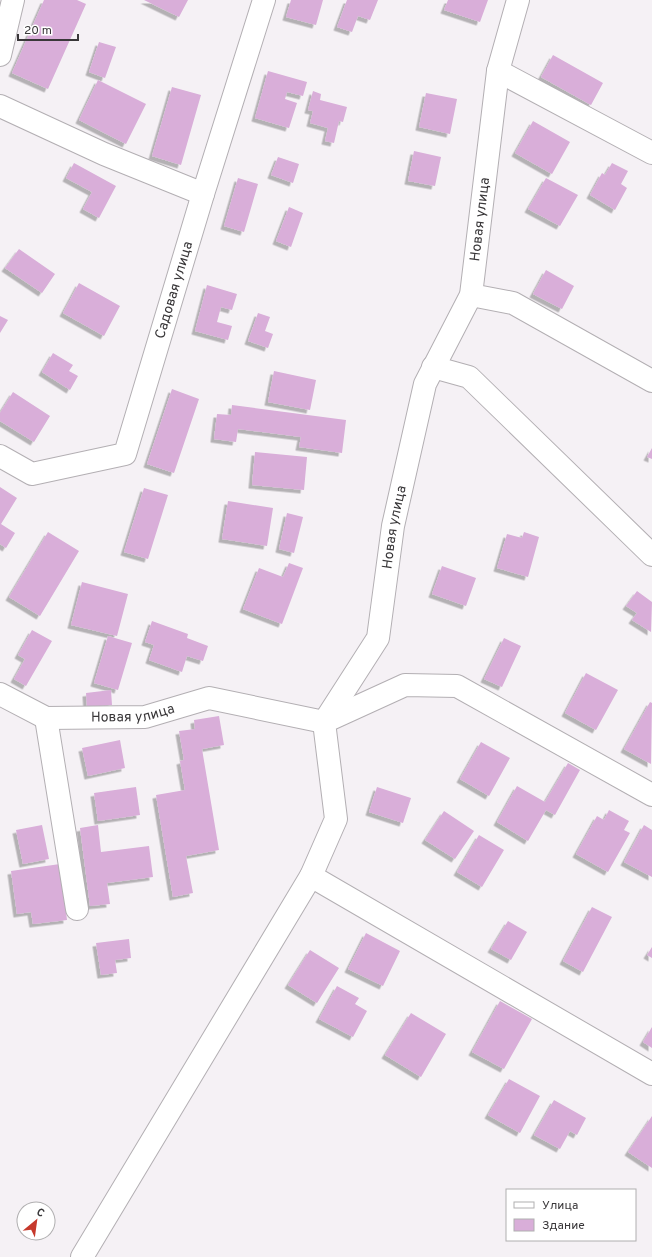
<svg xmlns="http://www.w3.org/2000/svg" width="652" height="1257" font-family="Overpass,sans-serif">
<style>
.building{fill:#d9aed9;filter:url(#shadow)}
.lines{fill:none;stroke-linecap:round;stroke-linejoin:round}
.minor-casing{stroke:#b3afb3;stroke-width:24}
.minor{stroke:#fff;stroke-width:22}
.labels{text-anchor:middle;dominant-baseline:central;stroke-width:3;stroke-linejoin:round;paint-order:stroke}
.street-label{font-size:14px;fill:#393739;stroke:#fff}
</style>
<defs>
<filter id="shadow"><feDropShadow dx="-3.5" dy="3.5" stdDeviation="0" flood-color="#0004"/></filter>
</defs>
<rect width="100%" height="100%" fill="#f5f1f5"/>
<path class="building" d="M44 0H77L86 4 48 89 12 73Z
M144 0H188L179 17Z
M291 0H323L316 25 286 17Z
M347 0H378L370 20 358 16 352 32 337 27Z
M448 0H488L480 22 444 10Z
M99 42 116 47 105 78 89 72Z
M553 55 603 83 591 105 541 77Z
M268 71 307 82 303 96 287 92 285 99 297 103 289 128 255 118Z
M98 80 146 104 126 144 79 120Z
M172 87 201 95 181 165 152 156Z
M313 91 321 94 320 100 347 107 343 122 339 121 334 143 325 141 328 128 310 123 313 111 308 110Z
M426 93 457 99 450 134 419 127Z
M533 121 570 142 552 174 515 153Z
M414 151 441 157 435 186 408 181Z
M278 157 299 164 293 183 271 175Z
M74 163 116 186 99 218 83 209 92 192 66 178Z
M612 163 628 171 621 184 627 188 615 210 590 195 602 173 605 175Z
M238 178 258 184 244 232 224 226Z
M546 178 578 195 560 226 528 209Z
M289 207 303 213 291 247 276 241Z
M19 249 55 274 42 293 5 268Z
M546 270 574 286 562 309 533 294Z
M79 283 120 306 104 336 63 313Z
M207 285 237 294 232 310 221 307 217 322 232 326 228 340 195 331Z
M258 313 270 317 265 331 273 334 268 348 248 341Z
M0 316 8 320 0 333Z
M53 353 73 365 69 371 78 376 70 390 42 372Z
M274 371 316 380 310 410 268 402Z
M172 389 199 399 174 473 147 464Z
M13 392 50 416 34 442 0 421V413Z
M232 405 346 420 342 453 299 447 301 437 238 429 236 442 214 439 217 414 231 415Z
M652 448V459L647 457Z
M255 452 307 457 304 490 252 485Z
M0 487 17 498 1 524 15 533 6 548 0 544Z
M144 488 168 495 148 559 124 552Z
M228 501 273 508 267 546 222 539Z
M287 513 303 517 294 553 279 549Z
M48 532 79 551 40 616 9 597Z
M524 532 539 537 528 577 497 568 507 534 522 538Z
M289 563 303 568 282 624 243 609 259 568 283 577Z
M442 566 476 578 466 606 432 594Z
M82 582 128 594 117 636 71 625Z
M637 591 652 602 651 632 632 620 637 613 626 606Z
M152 621 188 634 187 638 208 646 203 661 187 656 182 672 149 660 154 645 145 642Z
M32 630 52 641 26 686 14 679 25 659 18 655Z
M108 636 132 643 118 690 94 683Z
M504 638 521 646 502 687 484 679Z
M586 673 618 690 596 730 565 713Z
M111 690 112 705 87 707 86 693Z
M650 702 652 703 651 764 624 749Z
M219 716 224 745 202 749 219 850 186 856 193 893 173 897 156 795 185 790 180 761 184 760 179 731 195 729 194 720Z
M120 740 125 768 88 776 82 748Z
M481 742 510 758 489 796 460 779Z
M568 763 580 770 555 815 546 810 528 841 497 822 517 786 545 802Z
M136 787 140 815 98 821 94 793Z
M377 787 411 798 403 823 369 812Z
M609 810 629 821 624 830 630 833 608 872 576 854 597 816 604 820Z
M444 811 474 831 455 859 425 840Z
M42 825 49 859 23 864 16 830Z
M98 825 101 852 149 846 153 877 107 883 110 904 90 906 80 828Z
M644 825 652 830V877L624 862Z
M479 835 504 850 482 887 457 872Z
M60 864 67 920 33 924 31 912 17 914 11 871Z
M592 907 612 917 583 972 563 961Z
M508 921 527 932 511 960 491 949Z
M366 933 400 951 383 986 348 969Z
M129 939 131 958 115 960 117 973 101 975 96 943Z
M652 947V958L647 955Z
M310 950 339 968 317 1003 288 985Z
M337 986 359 998 355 1004 367 1011 353 1037 319 1019Z
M500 1001 532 1019 504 1069 472 1052Z
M411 1013 446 1034 421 1077 385 1055Z
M652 1027V1048L643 1042Z
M509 1079 540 1096 520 1133 488 1115Z
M554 1100 586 1118 577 1135 570 1131 560 1149 534 1135Z
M652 1116V1168L628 1152Z"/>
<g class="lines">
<g class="minor-casing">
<g id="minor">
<path d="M0 55 13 0"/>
<path d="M498 71 652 153"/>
<path d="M0 106 104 154 203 194"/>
<path d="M471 295 513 303 652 381"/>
<path d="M433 367 469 377 652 555"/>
<path id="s1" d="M0 456 32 474 125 454 203 194 264 0"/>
<path id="s2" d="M0 694 46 718 145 717 209 698 324 722 378 638 393 526 425 384 471 295 498 71 518 0"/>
<path d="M46 718 77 909"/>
<path d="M311 876 336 819 324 722 405 685 457 686 652 795"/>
<path d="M82 1257 311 876 652 1074"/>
</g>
</g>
<use href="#minor" class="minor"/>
</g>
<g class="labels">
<g class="street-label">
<text stroke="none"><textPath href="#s2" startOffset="870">Новая улица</textPath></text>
<text stroke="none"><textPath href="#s1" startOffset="303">Садовая улица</textPath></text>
<text stroke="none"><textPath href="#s2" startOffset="547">Новая улица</textPath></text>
<text stroke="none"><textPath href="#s2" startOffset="139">Новая улица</textPath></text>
</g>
</g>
<rect x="506" y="1189" width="130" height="52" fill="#ffffff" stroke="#b0afb0"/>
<rect x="514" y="1202" width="20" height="6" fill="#ffffff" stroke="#b0afb0"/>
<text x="542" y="1209" font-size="12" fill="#393739">Улица</text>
<rect x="514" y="1219" width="20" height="12" fill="#d9aed9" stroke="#b0afb0"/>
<text x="542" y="1229" font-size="12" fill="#393739">Здание</text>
<g transform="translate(36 1221) rotate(29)"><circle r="19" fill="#ffffff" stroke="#b0afb0"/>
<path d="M0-3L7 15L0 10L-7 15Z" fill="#c6392c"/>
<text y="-6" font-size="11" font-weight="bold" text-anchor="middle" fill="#393739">С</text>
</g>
<path d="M18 34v6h60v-6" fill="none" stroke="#393739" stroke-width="2"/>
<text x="24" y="34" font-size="12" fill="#393739" stroke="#ffffff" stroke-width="3" paint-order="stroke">20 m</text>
</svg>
